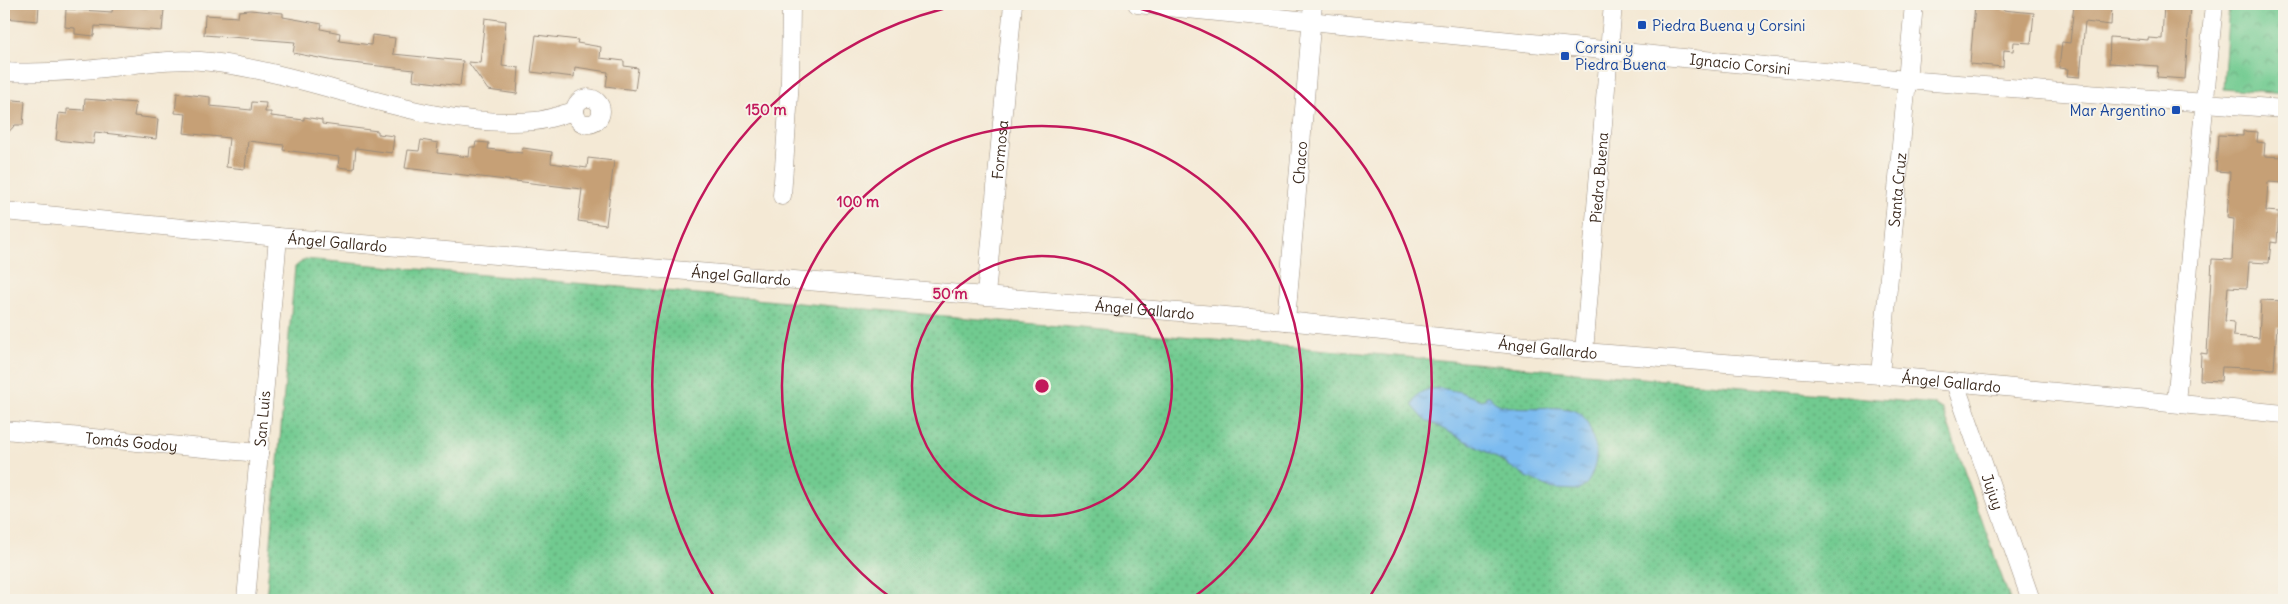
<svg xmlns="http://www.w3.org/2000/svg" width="2288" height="604" font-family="Delius,sans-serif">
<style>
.grass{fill:url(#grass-dots);stroke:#567a57}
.park{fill:url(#park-crowns);stroke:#567a57}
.water{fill:url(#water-ripples);stroke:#5c7287}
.building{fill:#c6a076}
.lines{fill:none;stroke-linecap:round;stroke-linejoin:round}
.street-casing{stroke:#988a7a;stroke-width:19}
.street{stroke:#fff;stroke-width:18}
.ring{fill:none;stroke:#c2185b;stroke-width:2.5}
.transit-dot{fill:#1a4fb4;stroke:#f7f3e8;stroke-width:2}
.labels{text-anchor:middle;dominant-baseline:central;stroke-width:4;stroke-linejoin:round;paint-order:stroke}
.transit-label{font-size:15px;fill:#164399;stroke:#f7f3e8;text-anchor:start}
.street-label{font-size:15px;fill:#3b2a1e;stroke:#f7f3e8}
.centre{fill:#c2185b;stroke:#f7f3e8;stroke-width:2.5}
.ring-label{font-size:15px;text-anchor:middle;font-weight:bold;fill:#c2185b;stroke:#f7f3e8;stroke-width:4;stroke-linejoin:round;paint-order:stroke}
</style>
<defs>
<pattern id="grass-dots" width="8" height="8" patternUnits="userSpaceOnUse" patternTransform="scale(1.25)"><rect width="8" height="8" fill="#71ca90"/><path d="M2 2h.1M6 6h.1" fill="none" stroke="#5ea475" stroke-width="1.8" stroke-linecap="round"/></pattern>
<pattern id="park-crowns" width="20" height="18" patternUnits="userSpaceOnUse" patternTransform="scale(1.25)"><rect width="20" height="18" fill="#71ca90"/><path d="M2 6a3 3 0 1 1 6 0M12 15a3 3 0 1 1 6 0" fill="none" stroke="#5ea475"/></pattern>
<pattern id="water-ripples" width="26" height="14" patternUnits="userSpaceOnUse" patternTransform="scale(1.25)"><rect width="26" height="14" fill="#7cbbf0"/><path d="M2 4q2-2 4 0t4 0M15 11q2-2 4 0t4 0" fill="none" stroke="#6798c2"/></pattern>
</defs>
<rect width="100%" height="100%" fill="#f7f3e8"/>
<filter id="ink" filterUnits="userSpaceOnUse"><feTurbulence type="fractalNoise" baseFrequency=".02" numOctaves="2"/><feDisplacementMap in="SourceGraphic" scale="10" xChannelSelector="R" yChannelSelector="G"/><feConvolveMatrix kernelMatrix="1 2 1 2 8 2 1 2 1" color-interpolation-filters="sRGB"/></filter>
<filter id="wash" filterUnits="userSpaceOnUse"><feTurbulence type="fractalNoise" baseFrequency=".0096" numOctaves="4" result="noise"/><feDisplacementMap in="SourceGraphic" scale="20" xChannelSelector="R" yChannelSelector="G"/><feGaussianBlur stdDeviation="1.12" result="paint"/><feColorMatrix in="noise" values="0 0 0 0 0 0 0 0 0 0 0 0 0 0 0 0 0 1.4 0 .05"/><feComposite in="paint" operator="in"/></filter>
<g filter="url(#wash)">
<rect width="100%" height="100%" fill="#f4e9d5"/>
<path class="grass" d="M305 259 1934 404 1943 410 2010 600H266L295 267Z"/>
<path class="park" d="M2229 4H2284V94L2223 89Z"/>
<path class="water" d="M1440 388 1460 392 1481 400 1485 399 1486 396H1490C1498 418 1562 399 1581 414 1586 419 1590 428 1592 435 1596 447 1598 456 1594 468 1591 477 1588 485 1579 490L1553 489 1525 476 1494 456 1424 419 1413 406C1414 391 1427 389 1440 388Z"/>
<g id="blocks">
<path class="building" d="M4 4H39L38 21 4 18Z
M1975 4H2004L2003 10 2034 13 2031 43 2014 42 2013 51 2004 50 2003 67 1970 64Z
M2074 4H2112L2111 25 2085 22 2080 77 2067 76 2068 69 2059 68 2062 42 2070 43Z
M2164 4H2190L2185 79 2157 77 2158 66 2109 63 2110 37 2148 40V38L2162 39Z
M113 6 164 9 162 31 95 26 94 36 75 34V28L65 27 66 9 112 12Z
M250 10 283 13V17L322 24 321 29 340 33 339 41 371 45 372 35 395 38 393 54 463 61 460 86 413 80 414 70 335 61 293 53 295 42 204 35 205 15 238 17 239 11Z
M485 18 506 21 502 66 519 68 517 94 488 90 468 62 480 63Z
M536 35 578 40 577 43 601 47 600 58 624 61V66L638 68 635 90 606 86 608 72 575 67 574 77 531 72Z
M177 93 210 97V106L251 110 252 102 266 103 265 112H271V116L304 120V117L322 120V124L378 131V134L394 136 392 153 356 148 354 169 338 167 339 157 283 150 284 145 248 141 245 169 226 167 229 138 184 133 186 114 175 113Z
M4 99 25 101 23 125H15L4 137Z
M85 99 136 103 134 116 158 119 156 139 95 132 93 144 56 140 59 113 67 114V109L84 110Z
M2243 131 2258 132 2257 142 2265 143 2264 156 2284 157V183L2268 182 2266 211 2279 212 2277 243 2271 242 2269 263 2249 262 2247 288 2228 287 2225 321 2234 322 2233 336 2259 338 2261 300 2284 301V328L2277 327 2274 369 2222 367 2221 381 2200 380 2201 353 2207 354 2212 259 2232 260 2234 219 2227 218 2230 172 2216 171 2218 135 2243 136Z
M421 140 438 143 437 153 469 157 470 147H475L476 142 489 143 488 149 522 153 523 148 552 152 551 163 587 168 588 158 614 161 606 225 578 221 582 189 405 168 408 150 419 151Z"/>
</g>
</g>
<g filter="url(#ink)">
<use href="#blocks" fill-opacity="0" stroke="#988a7a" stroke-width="1"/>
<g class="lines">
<g class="street-casing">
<g id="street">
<path id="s1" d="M1137 4 1906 80 2284 109"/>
<path d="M4 72C43 74 82 71 121 66 152 62 180 58 211 62 320 75 422 130 535 121 548 120 562 114 575 111"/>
<circle cx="588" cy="111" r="13"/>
<path d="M782 196 790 80 791 4"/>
<path id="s2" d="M4 211 278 237 1286 321 1584 352 1880 375 2284 414"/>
<path id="s3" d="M986 295 1013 4"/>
<path id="s4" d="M1286 321 1313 4"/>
<path id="s5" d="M1584 352 1613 4"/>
<path id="s6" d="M1880 375 1914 4"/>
<path id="s7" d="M1955 383 2031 600"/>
<path d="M2176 402 2214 4"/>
<path id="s8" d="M4 430 259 453"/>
<path id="s9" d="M246 600 278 237"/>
</g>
</g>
<use href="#street" class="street"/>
</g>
</g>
<g class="ring">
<circle cx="1042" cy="386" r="130"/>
<path d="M893 599A260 260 0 1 1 1191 599"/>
<path d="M715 598A390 390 0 0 1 964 4M1120 4A390 390 0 0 1 1369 598"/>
</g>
<g class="transit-dot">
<rect x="1637" y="20" width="10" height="10" rx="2.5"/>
<rect x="1560" y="51" width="10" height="10" rx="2.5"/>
<rect x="2171" y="105" width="10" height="10" rx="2.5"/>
</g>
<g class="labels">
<g class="transit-label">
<text x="1652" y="25">Piedra Buena y Corsini</text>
<text x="1575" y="47">Corsini y<tspan x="1575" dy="17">Piedra Buena</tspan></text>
<text x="2166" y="110" text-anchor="end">Mar Argentino</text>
</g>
<g class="street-label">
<text stroke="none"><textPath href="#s1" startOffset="606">Ignacio Corsini</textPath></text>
<text stroke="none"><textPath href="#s3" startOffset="146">Formosa</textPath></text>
<text stroke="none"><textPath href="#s4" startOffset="159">Chaco</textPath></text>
<text stroke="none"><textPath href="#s5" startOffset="175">Piedra Buena</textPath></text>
<text stroke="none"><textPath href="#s6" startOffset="186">Santa Cruz</textPath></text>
<text stroke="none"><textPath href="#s2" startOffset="335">Ángel Gallardo</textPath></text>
<text stroke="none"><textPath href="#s2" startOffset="740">Ángel Gallardo</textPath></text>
<text stroke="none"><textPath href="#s2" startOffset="1145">Ángel Gallardo</textPath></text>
<text stroke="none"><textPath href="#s2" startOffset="1550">Ángel Gallardo</textPath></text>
<text stroke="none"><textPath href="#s2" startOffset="1955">Ángel Gallardo</textPath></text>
<text stroke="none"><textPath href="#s9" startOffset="182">San Luis</textPath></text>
<text stroke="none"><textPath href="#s8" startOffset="128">Tomás Godoy</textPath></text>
<text stroke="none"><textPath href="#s7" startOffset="115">Jujuy</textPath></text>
</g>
</g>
<circle cx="1042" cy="386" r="8" class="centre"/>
<g class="ring-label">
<text x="766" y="115">150 m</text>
<text x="858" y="207">100 m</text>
<text x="950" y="299">50 m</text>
</g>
<rect width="2288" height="604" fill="none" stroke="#f7f3e8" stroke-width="20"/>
</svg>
